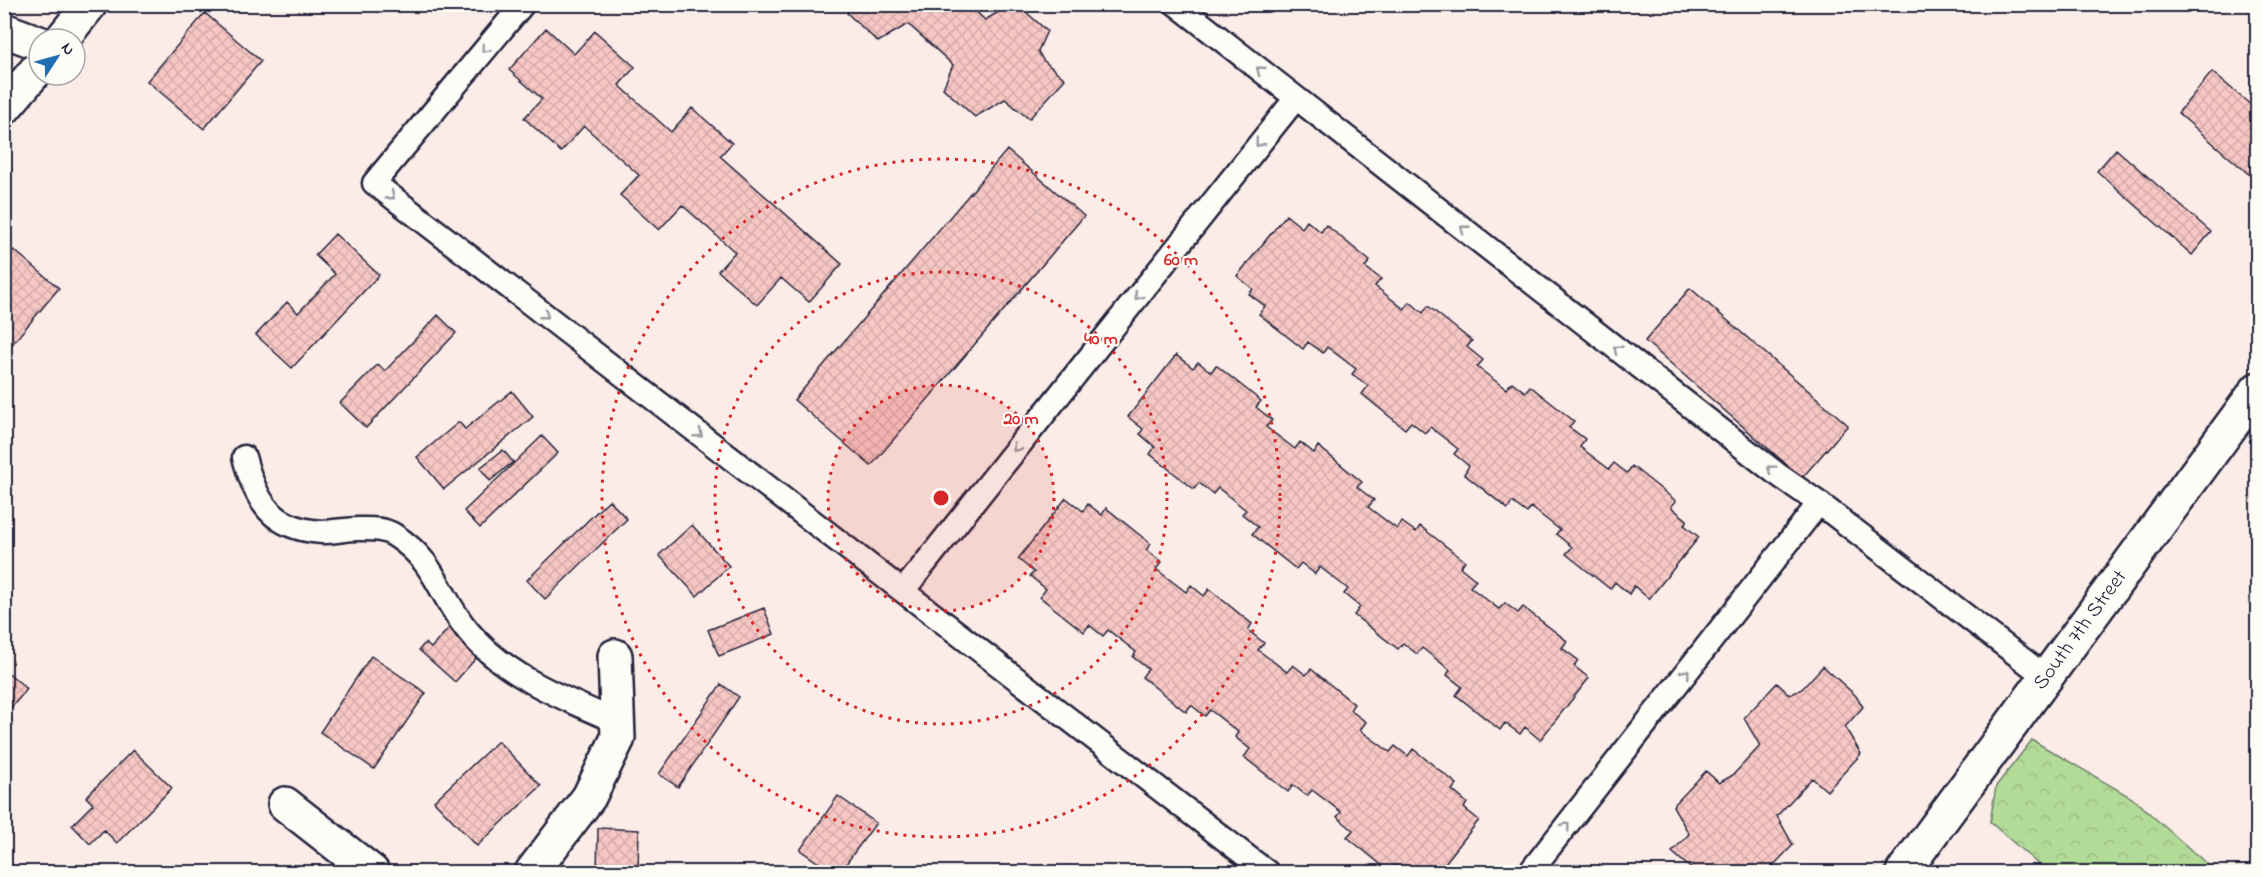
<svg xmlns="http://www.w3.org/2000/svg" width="2262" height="877" font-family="'Indie Flower',sans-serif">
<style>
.forest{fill:url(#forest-crowns);stroke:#6a7e6a;stroke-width:1.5}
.building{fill:url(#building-cross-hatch);stroke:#22223b;stroke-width:1.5}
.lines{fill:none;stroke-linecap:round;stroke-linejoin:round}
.lane-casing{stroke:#22223b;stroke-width:27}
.street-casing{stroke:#22223b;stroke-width:38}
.secondary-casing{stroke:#22223b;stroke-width:38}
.lane{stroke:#fdfcf7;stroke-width:22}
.street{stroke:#fdfcf7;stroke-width:33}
.secondary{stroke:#fdfcf7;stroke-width:33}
.oneway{stroke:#9a9aa2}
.ring{fill:none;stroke:#d62828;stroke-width:3;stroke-dasharray:3 6}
.labels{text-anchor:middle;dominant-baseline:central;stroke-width:4.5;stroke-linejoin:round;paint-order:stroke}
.street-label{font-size:21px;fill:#22223b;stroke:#fdfcf7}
.centre{fill:#d62828;stroke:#fdfcf7;stroke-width:3}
.ring-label{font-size:18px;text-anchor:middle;font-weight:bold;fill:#d62828;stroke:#fdfcf7;stroke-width:4.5;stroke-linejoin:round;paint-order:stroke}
</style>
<defs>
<pattern id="forest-crowns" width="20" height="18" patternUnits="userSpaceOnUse" patternTransform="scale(1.5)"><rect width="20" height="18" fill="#b3db98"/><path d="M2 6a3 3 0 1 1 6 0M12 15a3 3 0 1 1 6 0" fill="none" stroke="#9abc84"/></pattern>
<pattern id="building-cross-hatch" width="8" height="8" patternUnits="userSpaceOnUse" patternTransform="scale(1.5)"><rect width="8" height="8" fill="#f7c7c4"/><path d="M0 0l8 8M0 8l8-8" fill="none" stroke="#d3aba9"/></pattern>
</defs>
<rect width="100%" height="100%" fill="#fbece8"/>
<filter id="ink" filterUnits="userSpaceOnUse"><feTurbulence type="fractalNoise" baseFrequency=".0167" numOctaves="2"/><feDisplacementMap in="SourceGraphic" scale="12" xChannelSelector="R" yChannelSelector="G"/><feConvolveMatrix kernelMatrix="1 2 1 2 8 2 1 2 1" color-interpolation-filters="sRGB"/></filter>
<g filter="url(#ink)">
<path class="forest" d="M2032 740 2132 798 2216 872H2047L1990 822 1996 786Z"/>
<path class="building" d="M851 4H968L985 20 1012 4H1017L1047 31 1038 51 1043 60 1065 79 1029 119 1005 99 975 117 943 88 953 65 908 24 878 42 847 13Z
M205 13 261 61 204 129 147 81Z
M546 28 574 54 595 31 635 67 619 85 671 132 692 108 732 143 720 156 842 264 809 302 781 278 757 305 718 271 735 252 682 205 659 230 620 195 639 175 584 126 561 152 524 118 542 99 509 70Z
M2212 72 2258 111V170L2252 177 2178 113Z
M2116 149 2211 232 2192 255 2097 171Z
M1007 150 1084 216 871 466 794 400Z
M1286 215 1302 228 1307 221 1321 232 1326 225 1370 261 1365 267 1381 279 1375 286 1404 309 1410 302 1423 313 1428 306 1472 341 1467 347 1483 360 1477 367 1506 389 1512 382 1525 392 1530 386 1574 421 1569 427 1585 439 1580 447 1609 469 1614 463 1627 473 1632 466 1676 501 1671 507 1687 520 1684 525 1699 537 1649 599 1634 586 1629 594 1615 582 1610 589 1566 554 1572 547 1556 534 1560 530 1531 507 1527 513 1512 502 1508 509 1464 474 1469 466 1454 454 1458 449 1430 427 1425 433 1411 422 1405 429 1362 394 1368 386 1352 374 1356 369 1327 347 1323 353 1308 342 1303 349 1259 314 1265 306 1249 294 1253 289 1237 276Z
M335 234 379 275 292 368 256 335 287 302 298 313 335 274 315 255Z
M14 250 59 288 4 354V261Z
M1690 288 1848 425 1802 478 1645 341Z
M438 315 456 333 366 428 340 403 378 364 385 371Z
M1176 355 1193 368 1198 362 1211 372 1216 365 1261 401 1256 407 1272 420 1266 427 1295 449 1300 442 1314 453 1318 446 1362 482 1357 487 1374 500 1368 507 1397 529 1402 522 1416 532 1420 526 1465 561 1460 567 1476 580 1470 587 1499 609 1505 603 1518 613 1523 607 1567 641 1562 648 1578 660 1574 666 1589 678 1540 740 1525 727 1520 734 1505 723 1500 730 1456 695 1462 687 1447 675 1450 670 1422 648 1417 654 1403 643 1398 649 1354 615 1360 607 1344 594 1348 589 1320 567 1315 574 1301 563 1296 569 1252 534 1258 527 1242 514 1246 510 1218 488 1213 494 1199 483 1194 489 1150 454 1155 447 1140 434 1143 429 1128 417Z
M512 391 533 417 444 489 417 457 459 422 465 429Z
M542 436 558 453 480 528 464 511Z
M503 450 513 462 490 481 480 468Z
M1066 498 1083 511 1088 504 1102 515 1106 508 1151 544 1146 550 1162 562 1156 569 1186 592 1191 585 1204 596 1209 589 1252 624 1248 630 1264 643 1258 650 1287 672 1293 665 1306 675 1311 669 1354 704 1350 710 1366 722 1360 730 1390 752 1395 746 1408 756 1413 749 1457 784 1452 790 1467 803 1464 808 1479 820 1438 872H1419L1415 869 1413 872H1405L1396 865 1390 872 1347 837 1353 830 1337 817 1341 812 1312 790 1307 796 1293 785 1288 792 1244 757 1250 749 1235 737 1238 732 1210 710 1205 716 1191 705 1186 712 1142 677 1148 669 1133 657 1136 652 1108 630 1103 636 1089 625 1084 632 1040 597 1046 589 1030 576 1034 572 1018 559Z
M609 500 627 519 545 599 527 580Z
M692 525 729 566 697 596 659 555Z
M764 608 774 634 719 656 708 630Z
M455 621 485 648 455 682 419 650 425 643 431 648Z
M371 656 426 693 374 769 320 732Z
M1823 666 1856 696 1863 707 1845 727 1861 754 1827 791 1812 778 1777 816 1793 845 1767 872H1747L1743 869 1737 872H1695L1672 852 1689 834 1673 806 1706 771 1719 783 1733 775 1760 746 1744 718 1777 683 1790 695 1802 689Z
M4 669 27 689 4 716Z
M721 684 739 697 678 787 659 774Z
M498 741 541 786 477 846 434 801Z
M133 750 172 788 117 843 104 830 90 844 72 825 93 804 86 797Z
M838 796 876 823 840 872H832L800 850Z
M598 828 639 830 638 872H597Z"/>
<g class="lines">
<g class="lane-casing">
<path id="lane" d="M523 4 374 183 1267 872
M1176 4 1777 474 1819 503 2047 678
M244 457C256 501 271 529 322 532 334 532 346 529 358 529 370 529 383 528 394 535 438 563 438 595 468 631 506 677 565 699 618 722
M903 591 1296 98
M1530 872 1819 503"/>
</g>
<g class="street-casing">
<path id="street" d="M4 30 39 43
M62 39 90 4
M4 108 39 67
M285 804 372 872
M532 872 589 797 618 738 615 656"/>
</g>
<g class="secondary-casing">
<g id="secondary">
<path id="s1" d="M1903 872 2258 389"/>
</g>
</g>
<use href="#lane" class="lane"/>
<use href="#street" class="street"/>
<use href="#secondary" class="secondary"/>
</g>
<defs><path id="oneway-chevron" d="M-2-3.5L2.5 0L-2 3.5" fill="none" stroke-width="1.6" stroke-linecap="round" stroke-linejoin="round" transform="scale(1.5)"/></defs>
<g class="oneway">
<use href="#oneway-chevron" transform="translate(485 49) rotate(130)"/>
<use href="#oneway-chevron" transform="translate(1260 70) rotate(-142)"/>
<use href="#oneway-chevron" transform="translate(1259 143) rotate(129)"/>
<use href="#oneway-chevron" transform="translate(391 196) rotate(38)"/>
<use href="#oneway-chevron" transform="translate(1464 229) rotate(-142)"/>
<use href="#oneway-chevron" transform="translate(1138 296) rotate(129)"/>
<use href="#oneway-chevron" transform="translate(545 315) rotate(38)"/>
<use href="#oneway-chevron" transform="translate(1617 349) rotate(-142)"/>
<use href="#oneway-chevron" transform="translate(699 434) rotate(38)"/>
<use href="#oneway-chevron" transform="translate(1016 448) rotate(129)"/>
<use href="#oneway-chevron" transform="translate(1771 469) rotate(-143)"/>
<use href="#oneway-chevron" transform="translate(1686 673) rotate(-52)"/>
<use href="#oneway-chevron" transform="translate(1566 826) rotate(-52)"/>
</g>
</g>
<circle cx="941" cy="498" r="113" fill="#d62828" fill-opacity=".12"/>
<g class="ring">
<circle cx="941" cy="498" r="113"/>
<circle cx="941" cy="498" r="226"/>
<circle cx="941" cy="498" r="339"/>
</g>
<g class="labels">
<g class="street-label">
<text stroke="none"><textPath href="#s1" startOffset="300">South 7th Street</textPath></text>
</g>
</g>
<circle cx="941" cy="498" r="9" class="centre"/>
<g class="ring-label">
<text x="1181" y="265">60 m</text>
<text x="1101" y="344">40 m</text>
<text x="1021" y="424">20 m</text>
</g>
<rect width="2262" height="877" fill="none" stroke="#fdfcf7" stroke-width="24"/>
<rect x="12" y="12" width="2238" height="853" fill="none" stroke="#22223b" stroke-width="2" filter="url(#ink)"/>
<g transform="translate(57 57) rotate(54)"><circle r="28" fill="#fdfcf7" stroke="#a5a5ac" stroke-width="1.5"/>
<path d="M0-4.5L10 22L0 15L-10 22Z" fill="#1f6fb2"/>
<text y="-9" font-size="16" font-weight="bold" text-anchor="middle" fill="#22223b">N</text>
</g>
</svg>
